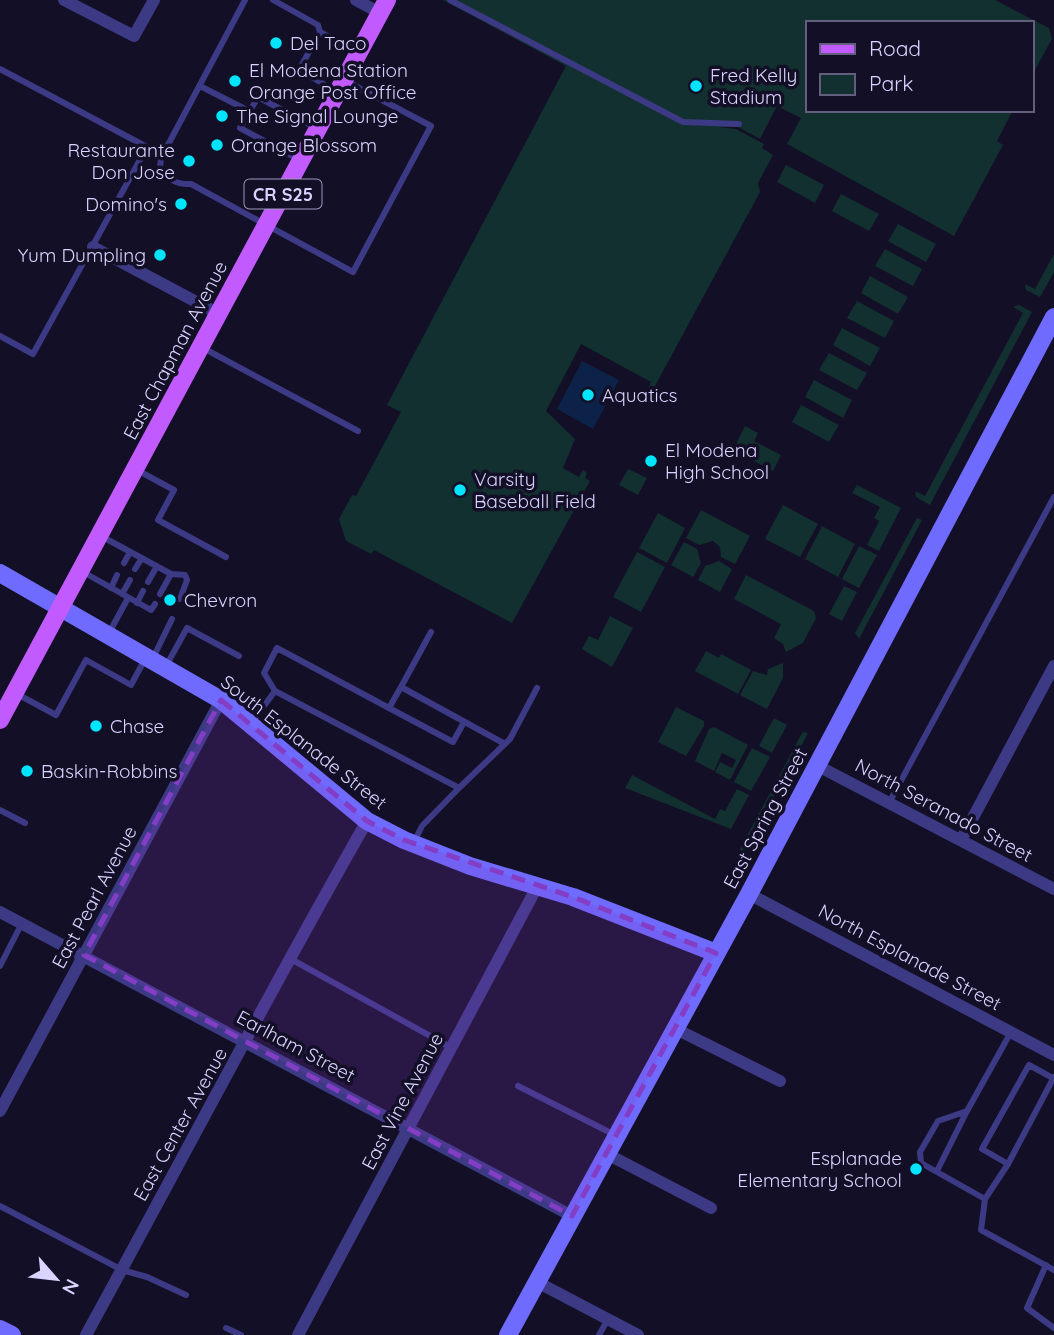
<svg xmlns="http://www.w3.org/2000/svg" width="1054" height="1335" font-family="Quicksand,sans-serif">
<style>
.green{fill:#12302f}
.water{fill:#0c2248}
.lines{fill:none;stroke-linecap:round;stroke-linejoin:round}
.lane{stroke:#3d3a85;stroke-width:6}
.street{stroke:#3d3a85;stroke-width:12}
.secondary{stroke:#6f6bff;stroke-width:18}
.primary{stroke:#c25bff;stroke-width:18}
.marked{fill:#843dc5;fill-opacity:0.2;stroke:#843dc5;stroke-width:5;stroke-dasharray:14 9;stroke-linejoin:round}
.poi-dot{fill:#00e5ff;stroke:#130f26;stroke-width:2.5}
.labels{text-anchor:middle;dominant-baseline:central;stroke-width:7;stroke-linejoin:round;paint-order:stroke}
.shield{fill:#130f26;stroke:#9e99be;stroke-width:2}
.shield-label{font-size:18px;font-weight:bold;fill:#d9d4ff}
.poi-label{font-size:19px;fill:#d9d4ff;stroke:#130f26;text-anchor:start}
.street-label{font-size:19px;fill:#d9d4ff;stroke:#130f26}
</style>
<rect width="100%" height="100%" fill="#130f26"/>
<path class="green" d="M443 0H995L1049 28 1052 39 1031 77V23H807V110H1013L997 141 1003 145 954 236 787 144 801 118 777 106 760 139 738 127H719L736 129 764 144 762 148 773 155 758 183 760 192 648 399 644 397 651 382 581 344 546 411 575 439 563 468 579 477 583 470 587 473 585 478 590 481 512 623 374 550 371 554 346 541 339 519 352 495 356 496 401 412 387 405 566 66Z
M786 165 824 185 815 203 777 182Z
M841 194 879 214 869 231 832 211Z
M898 224 936 244 926 262 888 241Z
M885 249 922 269 913 286 875 266Z
M1054 254V272L1040 297 1026 290 1025 284 1035 289Z
M870 276 908 297 898 314 861 293Z
M857 301 894 321 885 338 847 318Z
M1019 305 1032 312 930 505 916 497 915 491 925 496 1023 313 1013 307Z
M842 328 880 348 870 366 833 345Z
M829 353 867 373 857 390 819 370Z
M814 380 852 400 843 418 805 397Z
M801 405 839 425 829 442 792 422Z
M745 426 758 433 754 441 781 455 773 471 733 450Z
M628 469 647 478 638 495 619 485Z
M857 485 901 508 879 551 867 545 879 521 874 518 880 507 852 493Z
M783 505 818 524 800 557 765 539Z
M701 510 750 536 735 564 721 557 720 547 713 541 699 545 686 538Z
M658 513 685 528 667 563 639 548Z
M917 518 922 520 859 639 855 633Z
M822 526 855 544 838 577 805 559Z
M684 542 697 549 701 563 693 577 671 565Z
M859 546 877 555 859 588 842 579Z
M637 552 665 567 641 612 613 597Z
M719 561 732 569 720 592 698 580 705 566Z
M746 575 814 611 816 618 803 643 786 652 783 644 774 638 781 624 734 599Z
M844 586 857 592 842 621 829 614Z
M610 616 633 628 612 667 582 649 589 636 598 640Z
M706 651 719 658 721 654 751 670 738 694 695 671Z
M783 663V678L767 709 740 695 753 671 767 675 768 669Z
M676 707 704 721V726L686 756 658 742Z
M774 718 787 725 772 753 759 746Z
M714 727 748 745 730 780 715 772 720 762 732 768 736 760 722 753 714 771 695 761 709 729Z
M805 732 808 733 744 855 740 849 802 733Z
M752 748 770 757 751 791 734 782Z
M632 775 715 819 720 809 725 811 737 789 749 795 731 829 625 788Z"/>
<path class="water" d="M582 361 619 380 593 429 557 409Z"/>
<g class="lines">
<path class="lane" d="M245 0 161 158 160 168C167 179 177 185 191 184L353 272 431 126 344 80
M273 0 318 25 320 32 357 52
M450 0 683 122 739 124
M320 32 299 70 336 91
M0 69 147 147 33 354 0 336
M200 86 249 111
M298 159 240 128 258 97 316 128
M203 348 358 431
M137 470 174 490 158 520 226 557
M101 536 171 574 160 594
M124 563 130 552
M135 569 142 558
M83 572 151 610 155 604
M171 574 185 575 187 580 180 599
M148 582 157 566
M111 588 117 575
M122 594 130 580
M137 603 143 591
M431 632 401 687 505 744
M109 633 128 598
M153 658 172 619
M166 666 187 628 239 656
M275 691 264 673 277 648 389 708 401 687
M17 694 56 715 86 660 131 685 145 659
M389 708 453 742 464 722
M252 722 275 691 459 788 422 826 414 842
M459 788 510 739 537 688
M889 803 1054 497
M0 810 25 823
M289 958 452 1048
M0 966 22 923
M1053 1078 1029 1065 982 1149 1008 1164 1054 1077
M518 1086 615 1135
M1008 1164 985 1199 981 1230 1054 1270
M937 1171 967 1111
M985 1199 921 1163 920 1152 938 1121 967 1111 1011 1032
M0 1206 122 1270 147 1277 186 1295
M1046 1265 1027 1308 1054 1328
M226 1328 241 1335
M599 1335 608 1319"/>
<path class="street" d="M64 0 134 36 154 0
M356 0 380 13
M93 247 219 314
M816 765 1054 889
M961 840 1054 666
M749 894 1054 1055
M0 912 572 1216
M674 1028 780 1081
M0 1111 221 700
M607 1154 711 1208
M537 1282 638 1335
M86 1335C180 1164 270 990 367 821
M298 1335 538 885"/>
<path class="secondary" d="M0 573 221 700 367 821 404 840 470 866 573 897 716 953
M0 1329 12 1335
M508 1335 749 894 1054 317"/>
<path class="primary" d="M0 720 387 0"/>
</g>
<path class="marked" d="M221 700 367 821 404 840 573 897 716 953 572 1216 84 955Z"/>
<g class="poi-dot">
<circle cx="276" cy="43" r="7"/>
<circle cx="235" cy="81" r="7"/>
<circle cx="696" cy="86" r="7"/>
<circle cx="222" cy="116" r="7"/>
<circle cx="217" cy="145" r="7"/>
<circle cx="189" cy="161" r="7"/>
<circle cx="181" cy="204" r="7"/>
<circle cx="160" cy="255" r="7"/>
<circle cx="588" cy="395" r="7"/>
<circle cx="651" cy="461" r="7"/>
<circle cx="460" cy="490" r="7"/>
<circle cx="170" cy="600" r="7"/>
<circle cx="96" cy="726" r="7"/>
<circle cx="27" cy="771" r="7"/>
<circle cx="916" cy="1169" r="7"/>
</g>
<g class="labels">
<rect class="shield" x="244.5" y="179.5" width="77" height="29" rx="5"/>
<g class="shield-label">
<text x="283" y="194">CR S25</text>
</g>
<g class="poi-label">
<text x="290" y="43">Del Taco</text>
<text x="249" y="70">El Modena Station<tspan x="249" dy="22">Orange Post Office</tspan></text>
<text x="710" y="75">Fred Kelly<tspan x="710" dy="22">Stadium</tspan></text>
<text x="236" y="116">The Signal Lounge</text>
<text x="231" y="145">Orange Blossom</text>
<text x="175" y="150" text-anchor="end">Restaurante<tspan x="175" dy="22">Don Jose</tspan></text>
<text x="167" y="204" text-anchor="end">Domino's</text>
<text x="146" y="255" text-anchor="end">Yum Dumpling</text>
<text x="602" y="395">Aquatics</text>
<text x="665" y="450">El Modena<tspan x="665" dy="22">High School</tspan></text>
<text x="474" y="479">Varsity<tspan x="474" dy="22">Baseball Field</tspan></text>
<text x="184" y="600">Chevron</text>
<text x="110" y="726">Chase</text>
<text x="41" y="771">Baskin-Robbins</text>
<text x="902" y="1158" text-anchor="end">Esplanade<tspan x="902" dy="22">Elementary School</tspan></text>
</g>
<g class="street-label">
<text transform="translate(175 350) rotate(-62)">East Chapman Avenue</text>
<text transform="translate(304 742) rotate(38)">South Esplanade Street</text>
<text transform="translate(944 810) rotate(28)">North Seranado Street</text>
<text transform="translate(765 818) rotate(-62)">East Spring Street</text>
<text transform="translate(94 897) rotate(-62)">East Pearl Avenue</text>
<text transform="translate(910 957) rotate(28)">North Esplanade Street</text>
<text transform="translate(296 1046) rotate(28)">Earlham Street</text>
<text transform="translate(402 1101) rotate(-62)">East Vine Avenue</text>
<text transform="translate(180 1124) rotate(-61)">East Center Avenue</text>
</g>
</g>
<rect x="806" y="21" width="228" height="91" fill="#130f26" stroke="#625e7d" stroke-width="2"/>
<rect x="820" y="44" width="35" height="10" fill="#c25bff" stroke="#625e7d" stroke-width="2"/>
<text x="869" y="56" font-size="21" fill="#d9d4ff">Road</text>
<rect x="820" y="74" width="35" height="21" fill="#12302f" stroke="#625e7d" stroke-width="2"/>
<text x="869" y="91" font-size="21" fill="#d9d4ff">Park</text>
<g transform="translate(56 1279) rotate(118)" stroke="#130f26" stroke-width="5" paint-order="stroke">
<path d="M0-5L12 26L0 18L-12 26Z" fill="#d9d4ff"/>
<text y="-10" font-size="19" font-weight="bold" text-anchor="middle" fill="#d9d4ff">N</text>
</g>
</svg>
